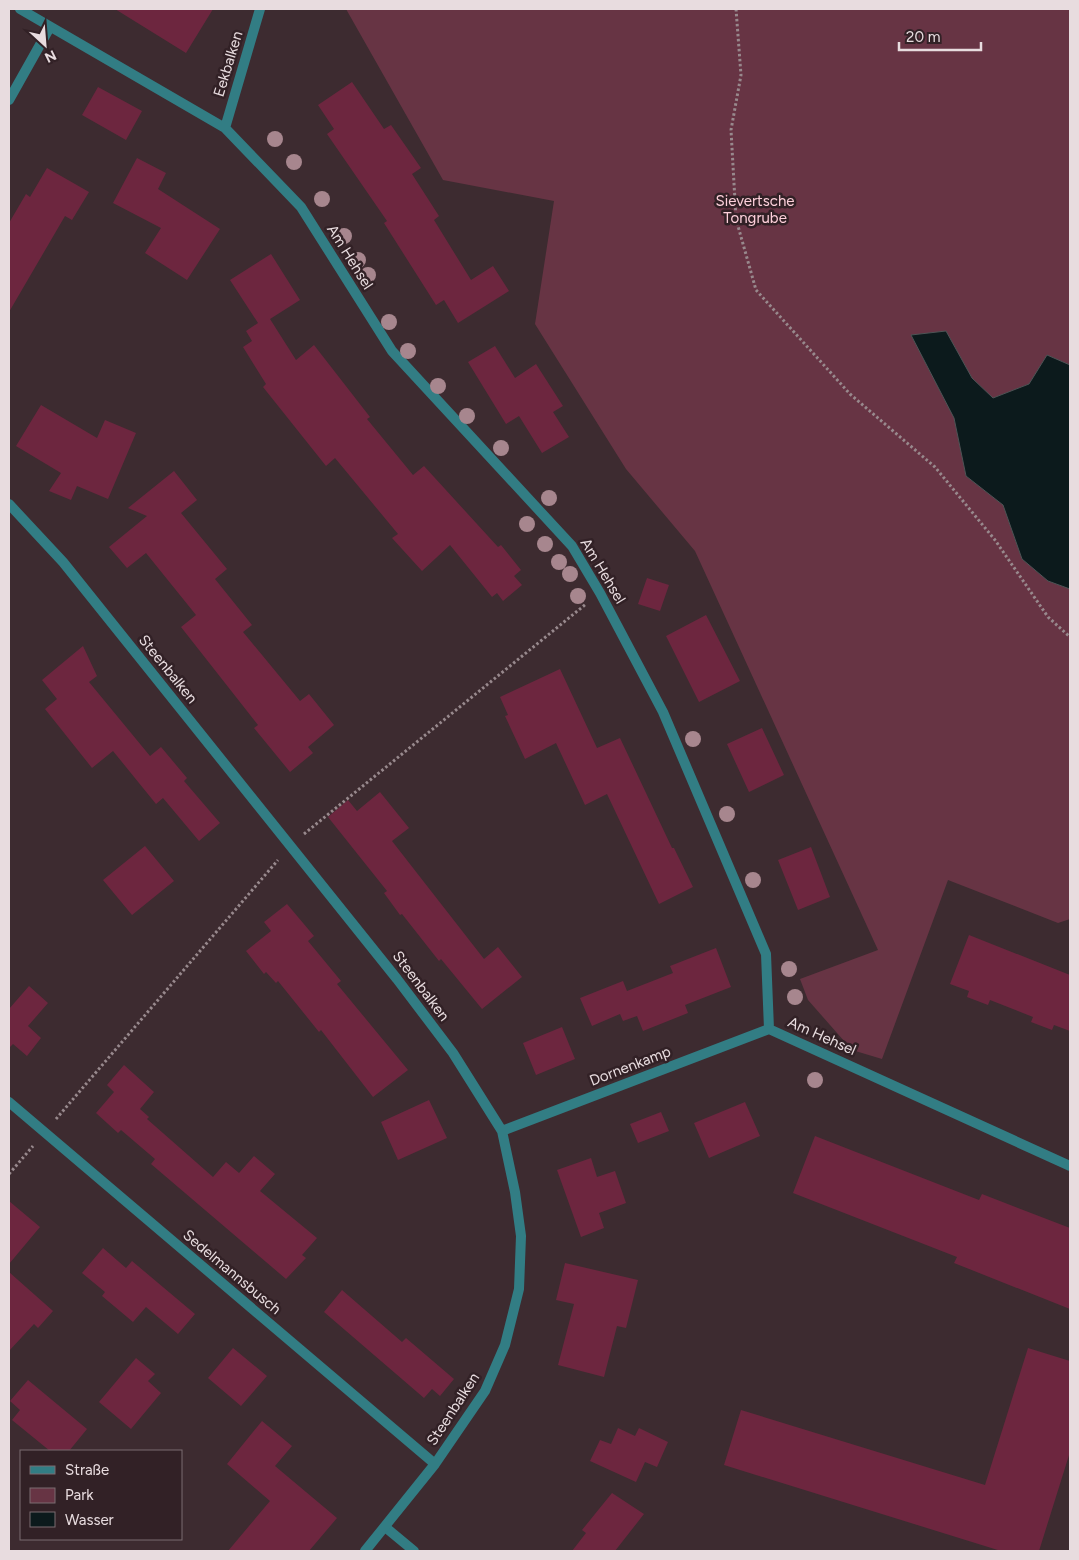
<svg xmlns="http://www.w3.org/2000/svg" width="1079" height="1560" font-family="Figtree,sans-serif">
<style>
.green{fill:#673444}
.water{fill:#0c1a1c;stroke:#4e5456}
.building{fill:#6d263f}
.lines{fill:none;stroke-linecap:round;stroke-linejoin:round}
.path{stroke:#98898d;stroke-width:3;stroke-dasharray:2.5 2.5;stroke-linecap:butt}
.lane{stroke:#327d84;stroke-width:10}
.street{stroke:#327d84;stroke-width:10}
.tree{fill:#a7868e}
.labels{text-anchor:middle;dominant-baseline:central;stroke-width:5;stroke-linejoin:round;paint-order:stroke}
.street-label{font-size:15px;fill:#e8dcdf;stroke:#322126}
.park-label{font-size:15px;fill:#fed0db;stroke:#322126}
</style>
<rect width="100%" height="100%" fill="#3d2b30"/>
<path class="green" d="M346 9H1070V365L1047 355 1029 384 993 398 972 378 946 331 911 335 954 418 966 476 1003 505 1022 559 1048 581 1070 589V919L1058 923 948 880 882 1059 852 1050 808 1000 800 979 878 950 695 551 626 469 535 324 554 201 443 180Z"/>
<path class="water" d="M946 331 972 378 993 398 1029 384 1047 355 1070 365V589L1048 581 1022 559 1003 505 966 476 954 418 911 335Z"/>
<path class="building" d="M115 9H213L186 53Z
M352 82 384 129 391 125 421 168 412 174 439 216 434 220 471 280 493 266 509 291 458 323 444 300 436 305 384 223 387 221 327 134 334 129 318 105Z
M98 87 142 111 126 140 82 115Z
M137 158 166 173 158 189 220 229 187 280 145 253 161 228 113 203Z
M47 168 89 192 72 220 65 216 9 312V223L26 194 30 197Z
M271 254 300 300 270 319 296 360 314 345 370 417 367 419 413 475 424 466 498 547 501 545 521 570 514 576 522 585 503 601 497 593 492 597 450 545 422 571 392 538 398 534 335 458 326 466 263 387 266 384 243 347 252 341 246 331 258 323 230 280Z
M495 346 515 378 536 364 563 406 553 412 569 437 542 453 519 416 506 424 468 362Z
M41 405 97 438 105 420 136 433 108 499 77 486 71 500 49 491 61 473 16 446Z
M174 471 197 500 181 513 227 569 215 579 252 625 243 632 300 701 309 694 334 725 308 747 313 753 290 772 254 728 258 725 181 627 196 615 146 553 127 568 109 547 147 516 128 508Z
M647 578 669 585 660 611 638 604Z
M706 615 740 681 699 702 666 636Z
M83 646 97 676 89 682 150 756 161 747 187 778 184 781 220 823 199 841 163 798 156 804 113 751 92 768 45 709 57 699 42 680Z
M560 669 597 748 620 738 672 848H674L693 887 659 904 607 794 585 805 556 743 525 759 505 716 508 715 500 697Z
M762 728 784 775 749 792 727 744Z
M380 792 409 828 392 841 484 959 498 947 522 977 482 1009 441 959 439 961 402 914 400 915 384 893 387 891 328 817 348 800 357 811Z
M145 846 174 881 132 915 103 880Z
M811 847 830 897 798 910 778 860Z
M287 904 314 936 308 941 341 981 337 984 408 1070 373 1097 321 1030 319 1032 278 981 276 983 266 972 264 974 246 951 271 931 264 922Z
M969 935 1070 975V1031L1054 1025 1052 1030 1031 1022 1033 1017 990 1000 988 1005 967 997 969 991 950 984Z
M716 948 731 987 685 1005 688 1013 643 1031 637 1016 623 1021 620 1014 592 1026 580 998 623 981 627 991 673 973 670 966Z
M29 986 48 1003 28 1026 41 1038 27 1056 13 1044 9 1048V1009Z
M562 1027 575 1059 536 1075 523 1043Z
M124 1065 154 1092 140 1109 149 1117 147 1119 213 1177 226 1162 239 1173 254 1156 275 1174 260 1191 317 1238 302 1255 306 1258 286 1279 151 1164 155 1159 121 1130 118 1133 96 1113 114 1092 107 1085Z
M429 1100 447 1138 398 1160 381 1122Z
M745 1102 760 1136 709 1158 694 1123Z
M661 1112 669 1131 638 1143 630 1124Z
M815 1136 979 1200 982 1194 1070 1228V1309L954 1263 957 1257 793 1193Z
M591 1158 597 1177 615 1171 626 1203 599 1213 604 1228 581 1237 557 1170Z
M9 1201 40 1227 9 1264Z
M103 1248 126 1268 132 1261 195 1314 178 1334 146 1307 133 1322 102 1296 105 1292 82 1273Z
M565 1263 638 1280 626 1328 617 1326 604 1377 558 1365 574 1304 556 1300Z
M9 1272 53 1311 38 1328 34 1324 9 1351Z
M342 1290 402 1342 406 1338 454 1379 440 1396 432 1389 424 1398 324 1312Z
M233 1348 267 1376 241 1406 208 1378Z
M1028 1348 1070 1361V1452L1039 1551H1001L724 1465 741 1410 985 1485Z
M136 1358 155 1374 148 1381 161 1393 131 1429 99 1402Z
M28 1380 87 1429 69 1451H50L12 1420 20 1410 10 1401Z
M262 1421 292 1446 275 1466 337 1518 309 1551H228L270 1501 227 1464Z
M618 1428 635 1436 639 1428 668 1442 657 1467 645 1462 636 1482 590 1461 600 1440 611 1444Z
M612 1493 644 1514 615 1551H572L586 1533 582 1530Z"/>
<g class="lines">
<path class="path" d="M736 9 741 75 731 130 736 219 756 290 850 394 935 467 995 540 1048 617 1070 637
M304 834 586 604
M56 1119 278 860
M9 1174 33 1146"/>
<path class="lane" d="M385 1527 414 1551"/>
<path class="street" d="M20 9 225 128 301 207 392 351 572 546 600 593 663 712 766 954 769 1029 1070 1166
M9 100 50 27
M225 128 260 9
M9 504 63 562 397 979 453 1053 502 1131 515 1192 521 1236 519 1289 505 1345 485 1391 435 1464 365 1551
M9 1102 435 1464
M502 1131 769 1029"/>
</g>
<g class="tree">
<circle cx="275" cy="139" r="8"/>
<circle cx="294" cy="162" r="8"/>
<circle cx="322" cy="199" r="8"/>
<circle cx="344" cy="236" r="8"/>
<circle cx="358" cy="260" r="8"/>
<circle cx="368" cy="275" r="8"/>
<circle cx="389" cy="322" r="8"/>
<circle cx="408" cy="351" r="8"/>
<circle cx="438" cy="386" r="8"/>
<circle cx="467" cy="416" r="8"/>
<circle cx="501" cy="448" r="8"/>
<circle cx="549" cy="498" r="8"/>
<circle cx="527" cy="524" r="8"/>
<circle cx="545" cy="544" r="8"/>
<circle cx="559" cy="562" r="8"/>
<circle cx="570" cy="574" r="8"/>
<circle cx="578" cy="596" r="8"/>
<circle cx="693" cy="739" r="8"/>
<circle cx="727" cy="814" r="8"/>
<circle cx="753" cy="880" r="8"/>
<circle cx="789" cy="969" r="8"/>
<circle cx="795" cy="997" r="8"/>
<circle cx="815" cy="1080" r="8"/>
</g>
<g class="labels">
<g class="street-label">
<text transform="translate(228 64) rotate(-73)">Eekbalken</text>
<text transform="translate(350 257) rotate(58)">Am Hehsel</text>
<text transform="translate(603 571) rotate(59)">Am Hehsel</text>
<text transform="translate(168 669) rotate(51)">Steenbalken</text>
<text transform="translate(421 986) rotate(53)">Steenbalken</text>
<text transform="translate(822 1036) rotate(24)">Am Hehsel</text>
<text transform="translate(630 1066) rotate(-21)">Dornenkamp</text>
<text transform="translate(232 1272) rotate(40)">Sedelmannsbusch</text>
<text transform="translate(453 1409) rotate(-57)">Steenbalken</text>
</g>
<g class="park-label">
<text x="755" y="201">Sievertsche<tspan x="755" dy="17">Tongrube</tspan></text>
</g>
</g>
<rect width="1079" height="1560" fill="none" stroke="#e8dcdf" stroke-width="20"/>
<rect x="20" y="1450" width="162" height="90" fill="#322126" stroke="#7b6c70"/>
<rect x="30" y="1466" width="25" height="8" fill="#327d84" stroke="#7b6c70"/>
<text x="65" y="1475" font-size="15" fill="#e8dcdf">Straße</text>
<rect x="30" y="1488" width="25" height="15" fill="#673444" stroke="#7b6c70"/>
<text x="65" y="1500" font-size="15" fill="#e8dcdf">Park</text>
<rect x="30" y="1512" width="25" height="15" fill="#0c1a1c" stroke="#7b6c70"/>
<text x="65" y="1525" font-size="15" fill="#e8dcdf">Wasser</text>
<g transform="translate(45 45) rotate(154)" stroke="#322126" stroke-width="4" paint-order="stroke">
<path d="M0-4L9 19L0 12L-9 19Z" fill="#e8dcdf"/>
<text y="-8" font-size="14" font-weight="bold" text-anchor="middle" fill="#e8dcdf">N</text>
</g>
<path d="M899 42v8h82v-8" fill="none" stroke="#e8dcdf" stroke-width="2.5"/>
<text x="906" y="42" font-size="15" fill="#e8dcdf" stroke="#322126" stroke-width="4" paint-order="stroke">20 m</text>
</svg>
